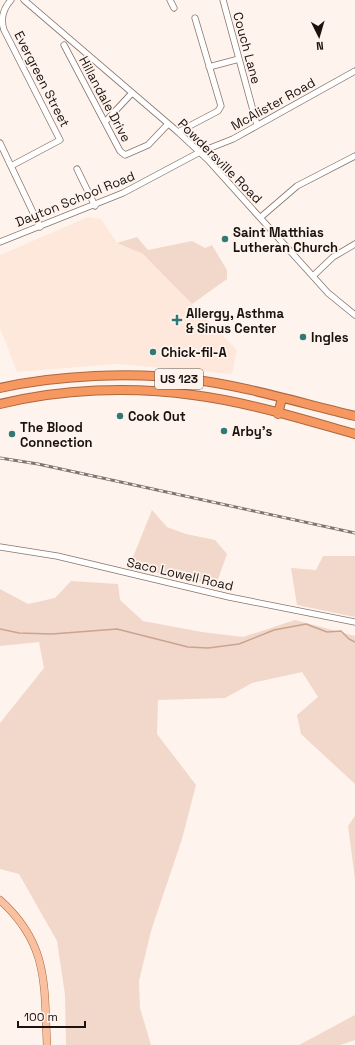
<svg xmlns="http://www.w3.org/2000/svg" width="355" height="1045" font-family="'Space Grotesk',sans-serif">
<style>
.built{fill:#fee8dc}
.green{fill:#f1d8ca}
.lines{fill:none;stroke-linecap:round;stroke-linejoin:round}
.stream{stroke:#cba48e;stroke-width:1.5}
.minor-casing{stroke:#86756c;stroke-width:7}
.major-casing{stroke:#a96944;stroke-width:8}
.highway-casing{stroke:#a96944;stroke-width:10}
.minor{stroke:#fff;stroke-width:5.5}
.major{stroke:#fac1a0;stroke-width:7}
.highway{stroke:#f69860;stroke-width:8}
.rail-casing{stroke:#7f7571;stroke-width:3}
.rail{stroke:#fff3ed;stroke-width:1.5;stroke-dasharray:4.5;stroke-linecap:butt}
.poi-dot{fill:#307976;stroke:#fff3ed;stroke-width:1.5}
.labels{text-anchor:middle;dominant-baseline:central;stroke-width:3.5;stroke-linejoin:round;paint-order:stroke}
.shield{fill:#fff3ed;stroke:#5e5652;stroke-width:1}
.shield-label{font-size:12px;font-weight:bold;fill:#19120f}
.street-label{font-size:13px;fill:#19120f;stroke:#fff3ed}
.poi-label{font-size:13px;font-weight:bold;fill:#19120f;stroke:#fff3ed;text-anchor:start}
</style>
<rect width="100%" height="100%" fill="#fff3ed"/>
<path class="built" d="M88 217 101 219 117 243 143 254 237 350 232 374 117 364 17 372 0 328V255Z"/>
<path class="green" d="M137 237 148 250 192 241 205 248 212 245 227 270V279L192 304 143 254 117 243Z
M152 510 167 527 186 534 215 540 227 554 216 585 129 567Z
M323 556H355V617L297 605 291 568 316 570Z
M71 581 118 584 120 600 143 621 202 632 243 637 295 620 355 636V784L301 734 297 715 318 697 302 672 252 683 225 698 158 700 157 734 196 785 182 839 151 931 139 981 140 1008 151 1045H66L65 995 57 941 19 874 0 869V723L44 668 39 642 0 646V589L28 604 55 598Z
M355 816V879L348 826Z
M355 1015V1040L340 1045H299Z"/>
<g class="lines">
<path class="stream" d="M0 629 19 633 52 634 117 629 188 647 208 648 239 644 274 630 306 624 327 632 341 631 349 639 355 642"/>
<g class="minor-casing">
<path id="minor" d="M24 0 178 132 208 160 328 293 355 315
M170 0 174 8
M223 0 257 125
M64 45 120 151 125 155 148 145 168 124
M209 67 239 59
M105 122 132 93
M178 132 218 111 221 106 195 18
M0 143 40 227
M11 166 60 140 4 30C0 18 3 9 11 0
M77 169 95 206
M261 217 297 186 355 156
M0 242 123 193 200 152 233 139 355 71
M313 276 333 257 355 244
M0 547 57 556 229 597 355 622"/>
</g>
<g class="major-casing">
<path id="major" d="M0 900C49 944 44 985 47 1045"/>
</g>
<g class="highway-casing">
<path id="highway" d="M0 388C57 375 132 372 190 379 246 386 300 403 355 416
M0 404C61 389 130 386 193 395 248 402 302 419 355 434
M278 414 282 398"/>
</g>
<use href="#minor" class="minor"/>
<use href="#major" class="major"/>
<use href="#highway" class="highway"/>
<g class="rail-casing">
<path id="rail" d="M0 458 38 464 355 533"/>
</g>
<use href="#rail" class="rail"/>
</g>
<g class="poi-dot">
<circle cx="225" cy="239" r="4"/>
<path d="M175 314h4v4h4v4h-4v4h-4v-4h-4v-4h4z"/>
<circle cx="303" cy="337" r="4"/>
<circle cx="153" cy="352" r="4"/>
<circle cx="120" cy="416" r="4"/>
<circle cx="224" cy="431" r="4"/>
<circle cx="12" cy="434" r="4"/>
</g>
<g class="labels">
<rect class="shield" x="155" y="369" width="48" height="20" rx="3"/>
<g class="shield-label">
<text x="179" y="379">US 123</text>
</g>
<g class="street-label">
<text transform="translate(247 48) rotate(75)">Couch Lane</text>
<text transform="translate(42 79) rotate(63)">Evergreen Street</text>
<text transform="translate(105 99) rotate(62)">Hillandale Drive</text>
<text transform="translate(273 104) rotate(-29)">McAlister Road</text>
<text transform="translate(220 161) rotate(45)">Powdersville Road</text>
<text transform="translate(75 199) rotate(-22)">Dayton School Road</text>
<text transform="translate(180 574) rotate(13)">Saco Lowell Road</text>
</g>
<g class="poi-label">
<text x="233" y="232">Saint Matthias<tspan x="233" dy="15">Lutheran Church</tspan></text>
<text x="186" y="313">Allergy, Asthma<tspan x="186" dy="15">&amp; Sinus Center</tspan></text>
<text x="311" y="337">Ingles</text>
<text x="161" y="352">Chick-fil-A</text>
<text x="128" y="416">Cook Out</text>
<text x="20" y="427">The Blood<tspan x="20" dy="15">Connection</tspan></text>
<text x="232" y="431">Arby's</text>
</g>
</g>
<g transform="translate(319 36) rotate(175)" stroke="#fff3ed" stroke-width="3" paint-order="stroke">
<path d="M0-3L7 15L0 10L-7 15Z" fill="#19120f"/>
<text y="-6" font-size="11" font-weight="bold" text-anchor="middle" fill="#19120f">N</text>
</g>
<path d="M18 1021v6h67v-6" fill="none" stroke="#19120f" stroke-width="2"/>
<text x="24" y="1021" font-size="12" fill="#19120f" stroke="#fff3ed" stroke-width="3" paint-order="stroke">100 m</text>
</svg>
